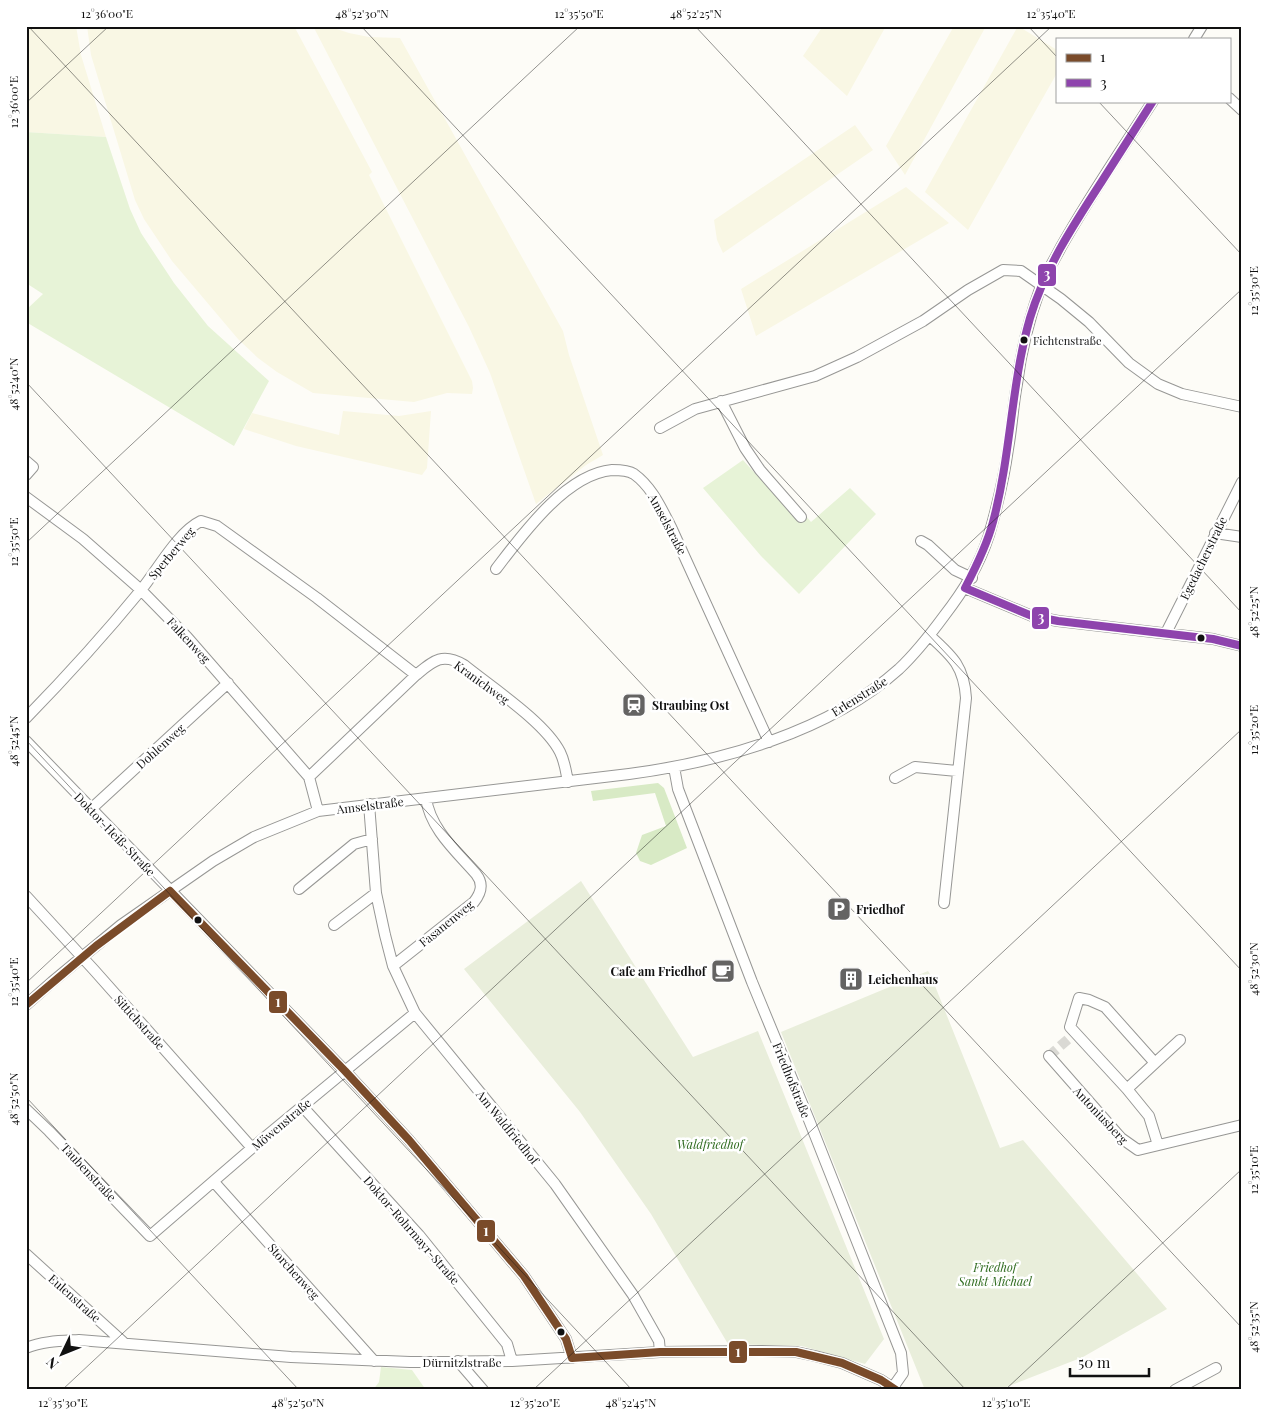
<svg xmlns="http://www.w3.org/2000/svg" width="1268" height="1416" font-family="'Playfair Display',serif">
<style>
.farmland{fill:#f9f7e4}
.green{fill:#e7f3d7}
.forest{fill:#d8eac5}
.cemetery{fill:#e9eedb}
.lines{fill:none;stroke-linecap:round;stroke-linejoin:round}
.street-tunnel{stroke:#dad9d4;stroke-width:10;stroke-dasharray:10 5;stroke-linecap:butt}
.street-casing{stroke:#979795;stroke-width:12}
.street{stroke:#fffffe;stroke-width:10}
.bus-1-casing{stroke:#fff;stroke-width:11}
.bus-2-casing{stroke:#fff;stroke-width:11}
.bus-1{stroke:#7a4b2a;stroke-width:8}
.bus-2{stroke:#8e44ad;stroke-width:8}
.ticks{fill:none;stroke:#111;stroke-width:1;stroke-opacity:0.45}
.bus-dot{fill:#111;stroke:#fff;stroke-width:2}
.labels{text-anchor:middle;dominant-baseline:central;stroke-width:5;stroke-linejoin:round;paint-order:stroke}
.bus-label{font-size:11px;fill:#111;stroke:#fff;text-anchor:start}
.street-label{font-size:12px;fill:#111;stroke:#fff}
.poi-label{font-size:12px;font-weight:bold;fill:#111;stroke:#fff;text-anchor:start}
.park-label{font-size:12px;font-style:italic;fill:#2f6b1f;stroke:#fff}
.line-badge{stroke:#fff;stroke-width:2}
.badge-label{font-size:14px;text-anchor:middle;font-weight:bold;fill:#fff}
.neatline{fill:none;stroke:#111;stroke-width:2}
.ticks-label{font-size:12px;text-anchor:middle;fill:#111}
</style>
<rect width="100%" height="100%" fill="#fdfcf7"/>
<path class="farmland" d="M26 26H76L81 55 106 137 26 132Z
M87 26H294L372 172 369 175 472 381 473 388 472 394 447 393 414 402 313 393 277 372 258 358 238 339 172 261 144 219 135 200 91 55Z
M313 26H328L349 33 369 37 400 38 563 331 569 355 603 455 586 465 536 504 490 373 469 327Z
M823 26H886L847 96 803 56Z
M954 26H986L905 175 886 146Z
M1018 26 1057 50V73L968 230 925 192Z
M855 125 873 150 723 253 717 240 714 220Z
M906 187 949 223 756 336 741 289Z
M343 411 399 416 431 411 427 468 422 475 296 446 244 429 252 413 339 435Z"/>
<path class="green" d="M26 132 106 137 130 209 141 233 174 283 208 326 269 381 234 446 26 322V310L43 294 26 283Z
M743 460 799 522 806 516 811 522 850 488 876 514 799 594 761 556 703 488Z
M381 1367 412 1370 426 1390H373L379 1382Z"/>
<path class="forest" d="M658 783 664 788 687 848 651 865 640 861 636 853 642 835 666 826 655 793 593 801 591 791Z"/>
<path class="cemetery" d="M581 881 693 1057 758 1031 884 1339 865 1364 802 1346 728 1344 651 1214 580 1112 464 969Z
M928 971 931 976 1000 1148 1023 1140 1167 1309 1083 1357 999 1390H925L781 1032Z"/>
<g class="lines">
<path class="street-tunnel" d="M1049 1056 1074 1034"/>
<g class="street-casing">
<path id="street" d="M1194 39 1202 26
M1229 98 1242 110
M721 401 745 448 760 470 801 517
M660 428 695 409 815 376 857 357 923 321 968 290 1003 270 1021 271 1061 299 1089 322 1129 363 1158 384 1182 394 1242 407
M26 461 33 467 26 475
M26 497 83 539 141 590 187 637 309 777 318 811
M1215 533 1242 537
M921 541 928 545 955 570 972 578
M496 569C522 535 566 474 612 470 619 470 628 470 634 474 652 487 661 508 671 527L769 742
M965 588 1032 616 1058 621 1213 639 1242 646
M1166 633 1242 482
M930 636C952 656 964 666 966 698L944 903
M26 718C66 677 105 634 141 590 158 569 178 532 201 521L217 526 317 598 416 675
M26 741 345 1071 409 1140 524 1276 566 1339 572 1358
M674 767 678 789 752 982 809 1120 901 1353 903 1373 891 1390
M309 777 416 675C433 661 442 652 464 665 491 687 545 722 560 752 565 762 566 772 568 782
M895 778 915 767 957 771
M369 804 376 893 385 935 393 966 415 1013 555 1184 633 1295 659 1341 660 1352
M91 809 228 683
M299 889 354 844 372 839
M26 896 94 970 252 1148
M334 925 376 893
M393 966 474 902C481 893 484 884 476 874 457 852 430 829 426 798
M26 1005 52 982 121 925 213 861 254 837 318 811 629 774C720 762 829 732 899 669 916 653 930 635 944 616 964 590 979 566 989 535 997 507 1004 478 1008 449 1012 427 1013 405 1017 384 1021 352 1029 319 1040 289 1045 274 1054 261 1061 247 1089 197 1122 149 1153 101
M1049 1056 1121 1138 1138 1150 1242 1125
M1155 1063 1180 1040
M1127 1089 1070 1027 1079 998 1089 1000 1105 1007 1155 1063 1127 1089 1149 1116 1158 1145
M302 1106 419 1235 507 1344 512 1361
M26 1109 49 1131 150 1236 252 1148 415 1013
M214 1182 374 1361
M26 1254 123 1342
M26 1348C43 1341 61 1341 79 1340L291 1357 410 1362 512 1361 660 1352 761 1351 796 1352 815 1356 842 1363 881 1380 896 1390
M458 1361 483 1390
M1175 1390 1216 1368"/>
</g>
<use href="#street" class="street"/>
<g class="bus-1-casing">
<path id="bus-1" d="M170 891 345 1071 409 1140 524 1276 566 1339 572 1358
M26 1005 96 946 170 891
M572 1358 660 1352H796L842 1363 881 1380 896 1390"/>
</g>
<g class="bus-2-casing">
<path id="bus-2" d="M1153 101C1136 128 1119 154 1102 181 1074 224 1045 268 1030 318 1011 384 1011 455 993 522 987 545 976 567 965 588L1032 616 1058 621 1213 639 1242 646"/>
</g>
<use href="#bus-1" class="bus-1"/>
<use href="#bus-2" class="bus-2"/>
</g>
<path class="ticks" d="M28 26 1242 1328M361 26 1242 971M695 26 1242 613M1028 26 1057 57M1098 101 1242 255M26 103 109 26M26 382 966 1390M26 543 580 26M26 740 632 1390M26 983 1052 26M26 1097 299 1390M62 1390 1242 289M533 1390 1242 729M1005 1390 1242 1169"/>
<defs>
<g id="station-square" transform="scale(1.25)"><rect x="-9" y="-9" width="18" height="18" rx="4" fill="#646362" stroke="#fff"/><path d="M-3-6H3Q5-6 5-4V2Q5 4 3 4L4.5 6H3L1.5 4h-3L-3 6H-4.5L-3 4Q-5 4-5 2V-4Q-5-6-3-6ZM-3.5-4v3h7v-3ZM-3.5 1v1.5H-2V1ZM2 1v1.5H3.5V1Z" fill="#fff"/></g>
<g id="parking-square" transform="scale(1.25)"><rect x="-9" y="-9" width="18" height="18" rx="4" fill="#646362" stroke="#fff"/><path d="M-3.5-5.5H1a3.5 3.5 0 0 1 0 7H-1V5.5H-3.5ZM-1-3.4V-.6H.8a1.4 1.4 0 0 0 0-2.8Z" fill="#fff"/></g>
<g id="cafe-square" transform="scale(1.25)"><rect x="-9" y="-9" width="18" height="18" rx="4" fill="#646362" stroke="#fff"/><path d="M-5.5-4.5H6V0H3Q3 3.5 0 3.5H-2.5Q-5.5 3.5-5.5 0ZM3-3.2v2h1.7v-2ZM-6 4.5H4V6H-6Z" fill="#fff"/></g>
<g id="building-square" transform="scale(1.25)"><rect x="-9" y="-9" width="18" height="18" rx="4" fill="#646362" stroke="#fff"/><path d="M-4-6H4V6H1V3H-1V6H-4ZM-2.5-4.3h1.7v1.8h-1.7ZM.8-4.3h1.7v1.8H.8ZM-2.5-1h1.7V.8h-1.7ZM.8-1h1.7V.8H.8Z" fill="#fff"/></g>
</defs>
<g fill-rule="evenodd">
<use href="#station-square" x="634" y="705"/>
<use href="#parking-square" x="839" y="909"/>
<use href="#cafe-square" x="723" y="971"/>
<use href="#building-square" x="851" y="979"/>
</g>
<g class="bus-dot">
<circle cx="1024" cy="340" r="4.5"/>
<circle cx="1201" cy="638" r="4.5"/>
<circle cx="198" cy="920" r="4.5"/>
<circle cx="561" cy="1332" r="4.5"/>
</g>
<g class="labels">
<g class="bus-label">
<text x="1033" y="340">Fichtenstraße</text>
</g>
<g class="street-label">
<text transform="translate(668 524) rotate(62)">Amselstraße</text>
<text transform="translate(171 553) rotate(-50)">Sperberweg</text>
<text transform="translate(1203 558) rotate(-64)">Egedacherstraße</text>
<text transform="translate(189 640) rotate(47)">Falkenweg</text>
<text transform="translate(482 682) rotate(36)">Kranichweg</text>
<text transform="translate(859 696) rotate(-32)">Erlenstraße</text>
<text transform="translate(160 746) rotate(-42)">Dohlenweg</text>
<text transform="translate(370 805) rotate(-7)">Amselstraße</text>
<text transform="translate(115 834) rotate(46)">Doktor-Heiß-Straße</text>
<text transform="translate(446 923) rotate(-39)">Fasanenweg</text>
<text transform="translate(140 1022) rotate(48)">Sittichstraße</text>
<text transform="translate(792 1080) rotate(68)">Friedhofstraße</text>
<text transform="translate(1101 1115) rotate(47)">Antoniusberg</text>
<text transform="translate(281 1124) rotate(-40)">Möwenstraße</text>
<text transform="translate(508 1127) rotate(51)">Am Waldfriedhof</text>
<text transform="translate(89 1172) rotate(47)">Taubenstraße</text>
<text transform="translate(412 1230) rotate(49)">Doktor-Rohrmayr-Straße</text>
<text transform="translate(294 1271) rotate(48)">Storchenweg</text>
<text transform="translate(75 1298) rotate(42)">Eulenstraße</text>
<text x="462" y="1362">Dürnitzlstraße</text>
</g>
<g class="poi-label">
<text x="652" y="705">Straubing Ost</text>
<text x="856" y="909">Friedhof</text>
<text x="706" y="971" text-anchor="end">Cafe am Friedhof</text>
<text x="868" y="979">Leichenhaus</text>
</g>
<g class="park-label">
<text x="710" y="1144">Waldfriedhof</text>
<text x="995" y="1267">Friedhof<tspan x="995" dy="14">Sankt Michael</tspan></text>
</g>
</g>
<g class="line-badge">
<rect x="1037" y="263" width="20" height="24" rx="5" fill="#8e44ad"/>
<rect x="1031" y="606" width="19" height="24" rx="5" fill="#8e44ad"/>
<rect x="268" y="990" width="20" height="24" rx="5" fill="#7a4b2a"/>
<rect x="476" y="1219" width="20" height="24" rx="5" fill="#7a4b2a"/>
<rect x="728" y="1340" width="20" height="24" rx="5" fill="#7a4b2a"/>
</g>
<g class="badge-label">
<text x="1047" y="279">3</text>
<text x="1041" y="622">3</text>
<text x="278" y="1007">1</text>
<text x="486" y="1236">1</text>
<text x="738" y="1357">1</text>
</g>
<rect width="1268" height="1416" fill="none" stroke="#ffffff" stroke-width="55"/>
<rect x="1056" y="38" width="175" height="65" fill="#ffffff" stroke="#a0a0a0"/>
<rect x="1066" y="54" width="25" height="8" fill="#7a4b2a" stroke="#a0a0a0"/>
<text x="1100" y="62" font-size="15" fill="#111111">1</text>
<rect x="1066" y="79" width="25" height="8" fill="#8e44ad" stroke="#a0a0a0"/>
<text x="1100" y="88" font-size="15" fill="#111111">3</text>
<g transform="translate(62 1354) rotate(227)" stroke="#ffffff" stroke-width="4" paint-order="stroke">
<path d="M0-4L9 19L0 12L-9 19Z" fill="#111111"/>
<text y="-8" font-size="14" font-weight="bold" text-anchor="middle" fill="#111111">N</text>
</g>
<path d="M1070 1368v8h79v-8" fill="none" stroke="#111111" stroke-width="2.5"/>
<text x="1078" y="1368" font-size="15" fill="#111111" stroke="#ffffff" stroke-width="4" paint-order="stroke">50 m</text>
<rect x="28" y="28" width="1212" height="1360" class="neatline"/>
<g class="ticks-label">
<text x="107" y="18">12°36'00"E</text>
<text x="362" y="18">48°52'30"N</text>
<text x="579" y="18">12°35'50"E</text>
<text x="696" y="18">48°52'25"N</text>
<text x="1051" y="18">12°35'40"E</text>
<text transform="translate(14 102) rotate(-90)" y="4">12°36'00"E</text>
<text transform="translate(1254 291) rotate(-90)" y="4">12°35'30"E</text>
<text transform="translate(14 384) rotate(-90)" y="4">48°52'40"N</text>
<text transform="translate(14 542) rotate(-90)" y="4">12°35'50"E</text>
<text transform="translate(1254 612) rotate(-90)" y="4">48°52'25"N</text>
<text transform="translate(1254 730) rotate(-90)" y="4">12°35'20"E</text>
<text transform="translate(14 741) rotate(-90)" y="4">48°52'45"N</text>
<text transform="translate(1254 969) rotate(-90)" y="4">48°52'30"N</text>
<text transform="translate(14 982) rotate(-90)" y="4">12°35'40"E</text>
<text transform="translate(14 1099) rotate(-90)" y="4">48°52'50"N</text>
<text transform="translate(1254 1170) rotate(-90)" y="4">12°35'10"E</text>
<text transform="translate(1254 1327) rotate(-90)" y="4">48°52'35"N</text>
<text x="63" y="1407">12°35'30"E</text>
<text x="298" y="1407">48°52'50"N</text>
<text x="535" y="1407">12°35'20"E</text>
<text x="631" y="1407">48°52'45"N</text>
<text x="1006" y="1407">12°35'10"E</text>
</g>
</svg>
